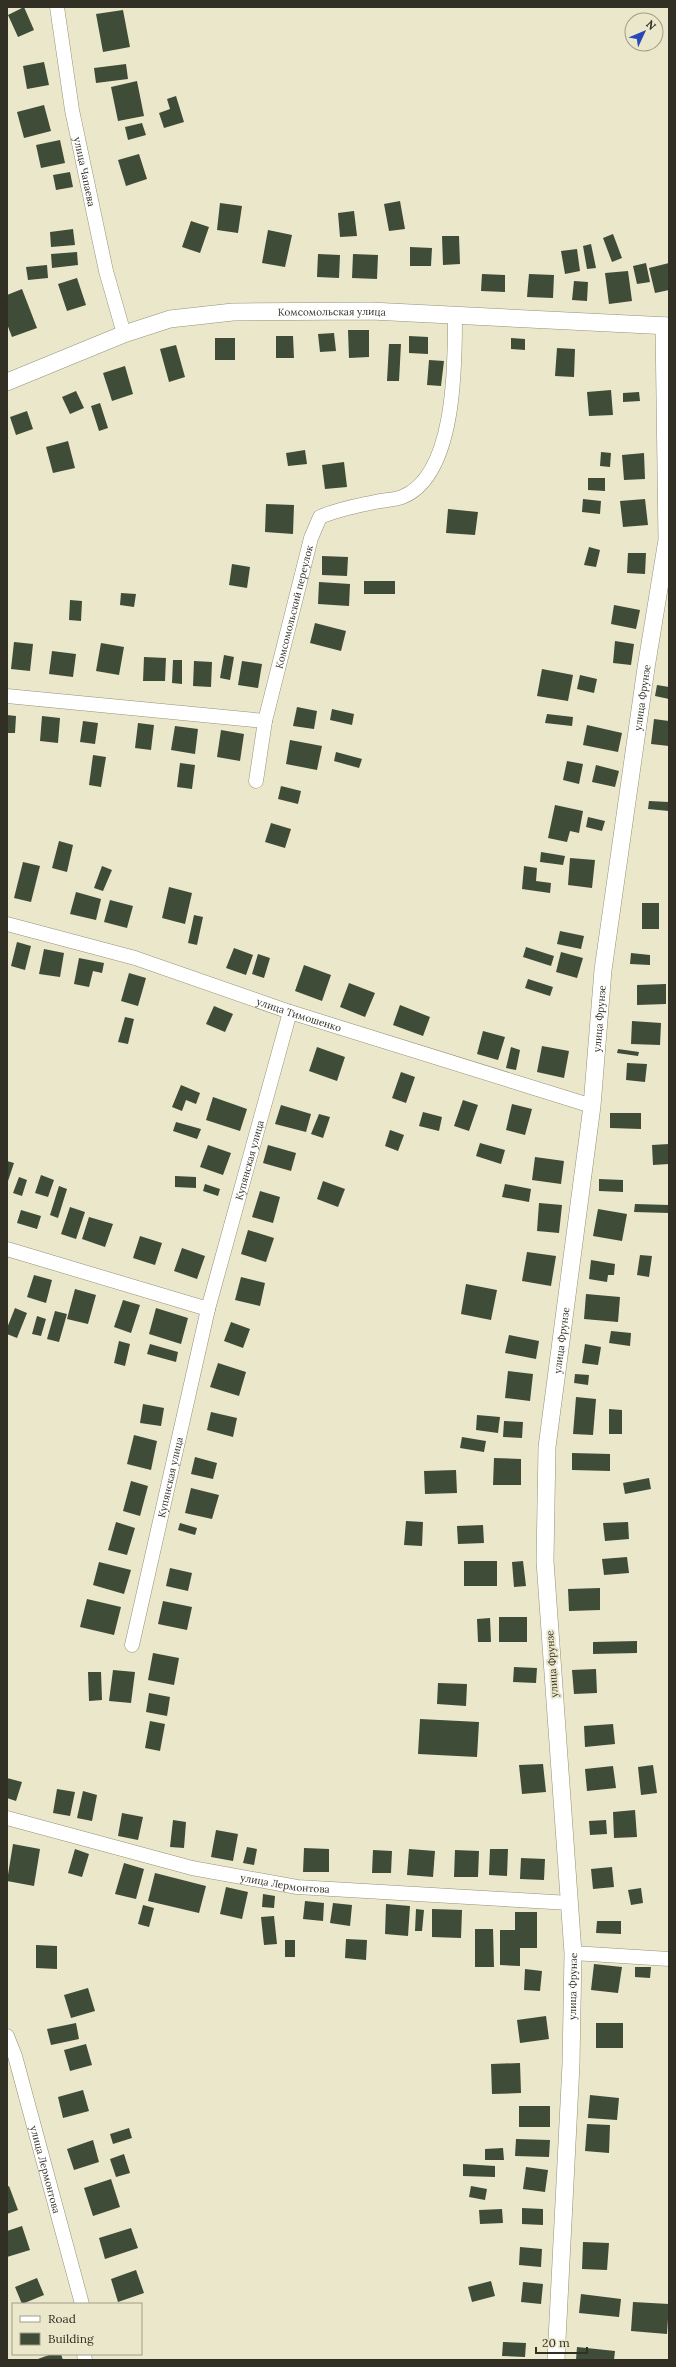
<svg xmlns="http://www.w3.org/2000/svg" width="676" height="2367" font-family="Lora,serif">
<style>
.building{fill:#3f4c37}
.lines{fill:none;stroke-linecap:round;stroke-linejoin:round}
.minor-casing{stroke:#949176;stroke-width:15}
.tertiary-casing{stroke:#949176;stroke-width:18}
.minor{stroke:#fff;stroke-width:14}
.tertiary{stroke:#fff;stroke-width:17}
.labels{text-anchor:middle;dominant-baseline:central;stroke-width:4;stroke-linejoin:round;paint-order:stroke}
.street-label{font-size:10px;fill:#323025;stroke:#ebe7cb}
</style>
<rect width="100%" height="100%" fill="#ebe7cb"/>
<path class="building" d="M24 7 34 30 18 37 8 15Z
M123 10 130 47 103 52 96 14Z
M44 62 49 85 27 89 23 66Z
M126 64 128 79 96 83 94 68Z
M137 81 144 116 118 121 111 87Z
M176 96 184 122 164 128 159 113 170 109 167 99Z
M44 105 51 131 24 138 17 112Z
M142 123 146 135 128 140 125 127Z
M60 140 65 163 41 168 36 145Z
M139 154 147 179 126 186 118 160Z
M70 172 73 187 56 190 53 175Z
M400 201 405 229 389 231 384 204Z
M220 203 242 206 238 233 217 230Z
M354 211 357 236 340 237 338 213Z
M191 221 209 227 200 253 182 247Z
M73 229 75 245 51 247 50 232Z
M268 230 292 235 285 267 262 263Z
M613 234 622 258 612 262 603 238Z
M442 236H459L460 264 443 265Z
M591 244 596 268 587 269 583 246Z
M410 247 432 248 431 266H410Z
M577 249 580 271 565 274 561 251Z
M77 252 78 265 52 268 51 254Z
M318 254 340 255 339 278 317 277Z
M353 254 378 255 377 279 352 278Z
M646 263 650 282 637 284 633 266Z
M669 263V290L655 293 649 268Z
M47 265 48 278 28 280 26 267Z
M628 271 632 301 609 304 605 273Z
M482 274 505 275V292L481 291Z
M529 274 554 275 553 298 527 297Z
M77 278 86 305 67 311 58 284Z
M574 281 588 282 587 301 572 300Z
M22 289 37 328 12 337 7 324V295Z
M348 330H369V357L349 358Z
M334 333 336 351 320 352 318 334Z
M276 336H293L294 358H276Z
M409 336 428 337V354L409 353Z
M215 338H235V360H215Z
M511 338 525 339V350L511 349Z
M389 344H401L399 381H387Z
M176 345 185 377 169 382 160 349Z
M557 348 575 349 574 377 555 376Z
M429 360 444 361 441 386 427 385Z
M125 366 133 394 112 401 103 373Z
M611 390 613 415 589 416 587 392Z
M76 391 84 408 70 414 62 397Z
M639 392 640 401 623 402V393Z
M100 403 108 428 99 431 91 406Z
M27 411 33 429 16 435 10 417Z
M68 441 75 468 53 473 46 447Z
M305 450 307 464 288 466 286 453Z
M601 452 611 453 610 467 600 466Z
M644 453 645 479 624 480 622 455Z
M344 462 347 487 325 489 322 465Z
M588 478H605V491L588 490Z
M583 499 601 501 600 514 582 512Z
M645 499 648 525 623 527 620 501Z
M266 504 294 505 293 534 265 532Z
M448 509 478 512 475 535 446 533Z
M589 547 600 550 596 567 584 565Z
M628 553H646L645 574 627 573Z
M322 556 348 557 347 576 322 575Z
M232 564 250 567 247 588 229 585Z
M364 581H395V594H364Z
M319 582 350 584 349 606 318 604Z
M121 593 136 594 134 607 120 605Z
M70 600 82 601 81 621 69 620Z
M614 605 640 610 636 629 611 624Z
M315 623 346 631 341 651 310 643Z
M615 641 634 644 631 665 613 663Z
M14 642 33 644 30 671 11 669Z
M101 643 124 647 119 675 96 671Z
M52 651 76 654 73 677 49 674Z
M224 655 234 657 230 680 220 678Z
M144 657 166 658 165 681H143Z
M173 660H182V684L172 683Z
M194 661 212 662 211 687 193 686Z
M242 661 262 664 258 688 238 685Z
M542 669 573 675 568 701 537 696Z
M580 675 597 679 594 693 577 689Z
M657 685 669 687V699L655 696Z
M297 707 317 711 314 729 293 726Z
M332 709 354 714 352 725 330 720Z
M547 714 573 717 572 726 545 723Z
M7 715 16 716 15 733H7Z
M42 716 60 718 58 743 40 741Z
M654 719 669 721V746L651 744Z
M83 721 98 723 95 744 80 742Z
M138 723 154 725 151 750 135 748Z
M587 725 622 733 618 752 583 745Z
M175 726 198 729 195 754 171 750Z
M221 730 244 734 240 761 217 757Z
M290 740 322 746 317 770 286 764Z
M336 752 362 759 359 768 334 761Z
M93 755 106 757 101 787 89 785Z
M567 761 583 764 579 784 563 780Z
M180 763 195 765 192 789 177 787Z
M596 765 619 771 615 787 592 782Z
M281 786 301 791 298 804 278 799Z
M649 801 669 802V811L648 809Z
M555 805 583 811 579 833 570 831 567 842 548 838Z
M588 817 605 821 602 831 586 827Z
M271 823 291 829 285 848 265 842Z
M59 841 73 845 67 872 52 868Z
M541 852 565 856 563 865 540 862Z
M570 858 595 860 592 888 568 885Z
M23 862 40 866 31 902 14 898Z
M102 866 112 870 103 891 94 888Z
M524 866 537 868 536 881 551 883 550 893 522 889Z
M169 887 192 893 185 924 162 918Z
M76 892 101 899 96 920 70 914Z
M110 900 133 906 127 928 104 922Z
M642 903H659V929H642Z
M194 915 203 917 197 945 188 943Z
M560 931 584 936 581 949 557 944Z
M17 942 31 946 25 970 11 966Z
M526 947 554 956 551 966 523 957Z
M234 948 253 955 246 975 226 968Z
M44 949 64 953 60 977 39 974Z
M561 952 583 958 577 978 556 972Z
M631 953 650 955V965L630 964Z
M258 954 270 958 264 978 252 974Z
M79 958 104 963 102 973 93 971 89 987 74 984Z
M304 965 331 975 322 1001 295 991Z
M129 973 146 978 138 1006 121 1001Z
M528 979 553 987 550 996 525 988Z
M349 983 375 993 365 1017 340 1007Z
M666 984V1004L637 1005V985Z
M400 1005 430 1017 423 1036 393 1025Z
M214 1006 233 1014 225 1032 206 1024Z
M125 1017 134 1019 128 1044 118 1042Z
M632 1021 661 1023 660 1045 631 1044Z
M483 1031 505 1037 498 1060 477 1054Z
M542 1046 569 1051 564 1078 537 1072Z
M317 1047 345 1057 337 1081 309 1071Z
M511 1047 520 1050 516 1070 506 1068Z
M618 1049 639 1052 638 1056 617 1053Z
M627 1063 647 1064 645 1082 626 1080Z
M401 1072 415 1077 406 1103 392 1098Z
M181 1085 200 1093 196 1104 186 1100 182 1111 172 1107Z
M213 1097 247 1109 240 1131 206 1120Z
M463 1100 478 1105 469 1131 454 1126Z
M512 1104 532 1109 525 1135 506 1130Z
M281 1105 311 1114 306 1132 275 1124Z
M423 1112 442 1117 439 1131 419 1126Z
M610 1113H641V1129L610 1128Z
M319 1114 330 1117 323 1138 311 1134Z
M176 1122 201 1129 197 1139 173 1131Z
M390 1130 404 1135 398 1151 385 1146Z
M480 1143 505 1150 501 1164 476 1156Z
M669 1144V1164L653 1165 652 1145Z
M208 1145 231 1153 223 1175 200 1167Z
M268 1145 296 1153 291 1171 263 1163Z
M535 1157 564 1161 561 1184 532 1180Z
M7 1161 14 1163 8 1181 7 1180Z
M41 1175 54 1180 48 1197 35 1193Z
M175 1176 196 1177V1188L175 1187Z
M19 1177 27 1180 22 1196 13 1193Z
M599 1179 623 1180V1192L599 1191Z
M323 1181 345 1189 338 1207 317 1199Z
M205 1184 220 1189 218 1196 203 1191Z
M505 1184 531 1189 529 1202 502 1197Z
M59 1186 67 1189 58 1218 50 1215Z
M260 1191 280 1197 273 1223 252 1217Z
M539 1203 562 1205 559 1233 537 1231Z
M635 1204 669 1205V1213L634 1212Z
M70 1207 85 1212 76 1239 61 1234Z
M598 1209 627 1214 622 1241 593 1236Z
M21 1210 41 1216 37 1229 17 1223Z
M89 1217 113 1224 105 1247 82 1239Z
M248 1230 274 1238 266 1262 241 1254Z
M140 1236 162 1243 155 1265 133 1258Z
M182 1248 205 1256 197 1279 174 1271Z
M527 1252 556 1256 551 1286 522 1281Z
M640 1255 652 1256 649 1277 637 1275Z
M591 1260 615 1264 614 1275H608L607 1282 589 1279Z
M34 1275 52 1280 46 1303 27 1297Z
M241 1277 265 1283 260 1306 235 1300Z
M466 1284 497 1290 491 1320 461 1314Z
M75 1289 96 1295 88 1324 67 1319Z
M586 1294 620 1297 618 1322 584 1319Z
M123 1300 140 1305 131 1333 114 1327Z
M15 1308 27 1313 17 1338 7 1334V1328Z
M156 1308 188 1318 181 1344 149 1334Z
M55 1311 67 1314 59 1342 47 1339Z
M37 1316 46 1319 41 1336 32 1334Z
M231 1322 250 1329 243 1348 224 1341Z
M611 1331 631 1333 630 1346 609 1343Z
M509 1335 539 1341 536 1359 505 1353Z
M119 1341 130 1344 125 1366 114 1363Z
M150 1344 178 1352 176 1362 147 1354Z
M585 1344 601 1347 598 1365 582 1363Z
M218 1363 246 1372 239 1396 210 1387Z
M508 1371 533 1374 530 1401 505 1398Z
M575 1374 589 1375 588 1385 574 1383Z
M576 1397 596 1399 593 1435 573 1434Z
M143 1404 164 1408 161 1426 140 1423Z
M609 1409 622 1410V1434H609Z
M211 1412 237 1418 233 1437 207 1430Z
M477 1415 500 1417 498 1433 476 1430Z
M504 1421 523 1422 522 1438 503 1437Z
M134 1435 157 1441 151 1470 127 1464Z
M462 1437 486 1441 484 1452 460 1448Z
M572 1453 610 1454V1471L572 1470Z
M195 1457 217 1463 213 1479 191 1474Z
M494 1458 521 1459V1485H493Z
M456 1470 457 1493 425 1494 424 1471Z
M649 1478 651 1489 625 1494 623 1483Z
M131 1481 148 1486 140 1516 123 1511Z
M191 1488 219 1495 212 1519 185 1513Z
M406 1521 423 1522 422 1546 404 1545Z
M116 1522 135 1528 127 1555 108 1550Z
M628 1522 629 1539 605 1541 603 1523Z
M180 1523 197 1528 195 1535 178 1530Z
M483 1525 484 1543 458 1544 457 1526Z
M627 1557 629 1573 604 1575 602 1559Z
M464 1561H497V1586H464Z
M523 1561 526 1586 514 1587 512 1562Z
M99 1562 131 1570 124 1594 93 1585Z
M170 1568 192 1573 188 1591 166 1586Z
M600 1588V1610L569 1611 568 1589Z
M87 1599 121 1607 114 1635 80 1627Z
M163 1601 192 1607 187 1630 158 1624Z
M499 1617H527V1642H499Z
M490 1618 491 1642H478L477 1619Z
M637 1641V1653L593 1654V1642Z
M153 1653 179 1658 174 1685 148 1680Z
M514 1667 537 1668 536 1683 513 1682Z
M596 1669 597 1693 574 1694 572 1670Z
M113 1670 135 1672 131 1703 109 1701Z
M88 1672H101L102 1700 89 1701Z
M438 1683 467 1684 466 1706 437 1704Z
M149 1693 170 1697 167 1716 146 1712Z
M420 1719 479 1722 477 1757 418 1754Z
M150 1721 165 1724 160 1751 145 1748Z
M613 1724 615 1744 585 1747 584 1726Z
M543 1764 546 1792 522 1794 519 1765Z
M653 1765 657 1793 641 1795 638 1767Z
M613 1766 616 1788 587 1791 585 1769Z
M7 1778 22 1782 16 1801 7 1798Z
M57 1789 75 1792 70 1816 53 1813Z
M83 1791 97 1795 92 1821 77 1818Z
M635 1810 637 1837 614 1838 613 1812Z
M122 1813 143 1817 138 1840 118 1836Z
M173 1820 186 1822 184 1848 170 1847Z
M606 1820 607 1834 590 1835 589 1821Z
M216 1830 238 1834 233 1861 211 1857Z
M13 1844 40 1849 34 1886 7 1881Z
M247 1847 257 1849 254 1865 243 1863Z
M304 1848 329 1849V1872H303Z
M75 1849 89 1854 82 1877 68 1873Z
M409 1849 435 1851 433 1877 407 1875Z
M490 1849H508L507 1876 489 1875Z
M373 1850 392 1851 391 1873H372Z
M455 1850 479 1851 478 1877H454Z
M521 1858 545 1859 544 1880 520 1879Z
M124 1863 144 1869 136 1899 115 1894Z
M612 1867 614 1887 593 1889 591 1869Z
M155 1873 206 1886 199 1913 148 1901Z
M226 1887 248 1892 242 1919 220 1914Z
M641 1888 643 1903 631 1905 628 1890Z
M263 1894 275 1896 274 1908 262 1907Z
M305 1901 324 1903 323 1921 303 1919Z
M333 1903 352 1905 350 1926 330 1923Z
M386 1904 410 1906 408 1936 385 1934Z
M143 1905 154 1908 149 1927 138 1924Z
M416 1909 424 1910 422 1931H415Z
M432 1909 462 1910 461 1938 432 1937Z
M515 1912H537V1948H520V1966L500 1965V1930H515Z
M274 1916 277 1944 264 1945 261 1917Z
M597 1921H621V1934L596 1933Z
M475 1929H493L494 1967H475Z
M346 1939 367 1940 366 1960 345 1958Z
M285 1940H295V1957H285Z
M36 1945 57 1946V1969L36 1968Z
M594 1964 622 1967 618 1993 591 1990Z
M635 1967H651L650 1978 635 1977Z
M525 1969 542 1971 540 1991 524 1990Z
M88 1988 95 2011 71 2018 64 1995Z
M546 2016 549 2039 520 2043 517 2020Z
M76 2023 79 2039 51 2045 47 2029Z
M596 2023H623V2048H596Z
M86 2044 92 2065 70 2071 64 2050Z
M520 2063 521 2093 492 2094 491 2064Z
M83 2090 89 2111 63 2118 58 2097Z
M590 2095 619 2098 617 2120 588 2118Z
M519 2106H550V2127H519Z
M587 2124 610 2125 609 2153 585 2151Z
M129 2128 132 2138 113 2144 110 2134Z
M516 2139 550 2140 549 2157 515 2156Z
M93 2140 99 2162 74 2170 67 2149Z
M503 2148 504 2160H485V2149Z
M124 2154 130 2173 116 2177 110 2159Z
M463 2164 495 2166V2177L463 2176Z
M526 2167 548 2170 545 2192 523 2189Z
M111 2179 120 2207 93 2216 84 2188Z
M9 2186 18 2210 7 2214V2187Z
M471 2186 487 2189 485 2200 469 2197Z
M522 2208 543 2209V2225L522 2224Z
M502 2209 503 2223 480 2224 479 2210Z
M22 2226 30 2250 7 2257V2231Z
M131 2228 138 2248 105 2259 99 2238Z
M583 2242 609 2243 607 2270 582 2269Z
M520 2247 542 2249 541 2267 519 2265Z
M136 2270 144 2293 118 2302 111 2279Z
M37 2278 44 2295 22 2304 15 2287Z
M491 2281 495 2296 472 2302 468 2287Z
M523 2282 543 2284 541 2304 521 2302Z
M581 2294 621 2299 619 2317 579 2313Z
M633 2302 669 2304 667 2334 631 2331Z
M503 2342 526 2343 525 2357 502 2356Z
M577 2347 615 2351 614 2360H576Z
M52 2354H61L63 2360H35Z"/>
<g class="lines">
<g class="minor-casing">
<g id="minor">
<path id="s1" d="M57 7 72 110 106 271 124 334"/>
<path id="s2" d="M7 696 265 721 311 538 320 517C338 509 356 506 375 502 384 500 394 500 402 497 456 476 455 364 455 316"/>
<path d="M256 781 265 721"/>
<path id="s3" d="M7 924 135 958 290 1012 592 1106"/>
<path d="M7 1249 208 1309"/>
<path id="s4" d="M132 1645 208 1309 290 1012"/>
<path id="s5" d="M7 1818 192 1868 297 1887 570 1903"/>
<path d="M573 1953 669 1959"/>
<path id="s6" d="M7 2036 15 2056 82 2304"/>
<path d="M84 2354 85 2360"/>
</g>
</g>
<g class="tertiary-casing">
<g id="tertiary">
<path id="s7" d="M7 382 124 334 170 319 233 312 371 311 669 326"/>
<path id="s8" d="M556 2360 571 2064 573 1953 545 1561 547 1447 592 1106 603 970 646 668 667 540 664 326"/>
</g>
</g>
<use href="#minor" class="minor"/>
<use href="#tertiary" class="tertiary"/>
</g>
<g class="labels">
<g class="street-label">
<text stroke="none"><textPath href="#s1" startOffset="167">улица Чапаева</textPath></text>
<text stroke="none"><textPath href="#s7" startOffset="337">Комсомольская улица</textPath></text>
<text stroke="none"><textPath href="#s2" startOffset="377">Комсомольский переулок</textPath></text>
<text stroke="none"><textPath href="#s8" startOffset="1670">улица Фрунзе</textPath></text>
<text stroke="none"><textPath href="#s3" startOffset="306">улица Тимошенко</textPath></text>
<text stroke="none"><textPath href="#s8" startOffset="1346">улица Фрунзе</textPath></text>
<text stroke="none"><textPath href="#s4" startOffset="499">Купянская улица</textPath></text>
<text stroke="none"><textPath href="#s8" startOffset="1022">улица Фрунзе</textPath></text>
<text stroke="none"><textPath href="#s4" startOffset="172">Купянская улица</textPath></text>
<text transform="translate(552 1664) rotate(-94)">улица Фрунзе</text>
<text stroke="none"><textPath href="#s5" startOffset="286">улица Лермонтова</textPath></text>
<text stroke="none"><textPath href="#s8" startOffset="374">улица Фрунзе</textPath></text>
<text stroke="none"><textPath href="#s6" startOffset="139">улица Лермонтова</textPath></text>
</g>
</g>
<rect width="676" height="2367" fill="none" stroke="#323025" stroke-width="16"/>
<rect x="12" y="2303" width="130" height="52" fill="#ebe7cb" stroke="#a19e89"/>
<rect x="20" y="2316" width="20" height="6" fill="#ffffff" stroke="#a19e89"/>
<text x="48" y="2323" font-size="12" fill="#323025">Road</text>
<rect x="20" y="2333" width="20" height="12" fill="#3f4c37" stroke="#a19e89"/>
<text x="48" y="2343" font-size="12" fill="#323025">Building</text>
<g transform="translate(644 32) rotate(46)"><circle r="19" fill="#ebe7cb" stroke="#a19e89"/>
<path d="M0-3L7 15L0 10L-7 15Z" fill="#2749b8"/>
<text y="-6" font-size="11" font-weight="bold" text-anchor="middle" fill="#323025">N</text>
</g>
<path d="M536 2347v6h51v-6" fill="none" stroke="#323025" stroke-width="2"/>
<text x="542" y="2347" font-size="12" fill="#323025" stroke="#ebe7cb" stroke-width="3" paint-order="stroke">20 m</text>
</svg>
